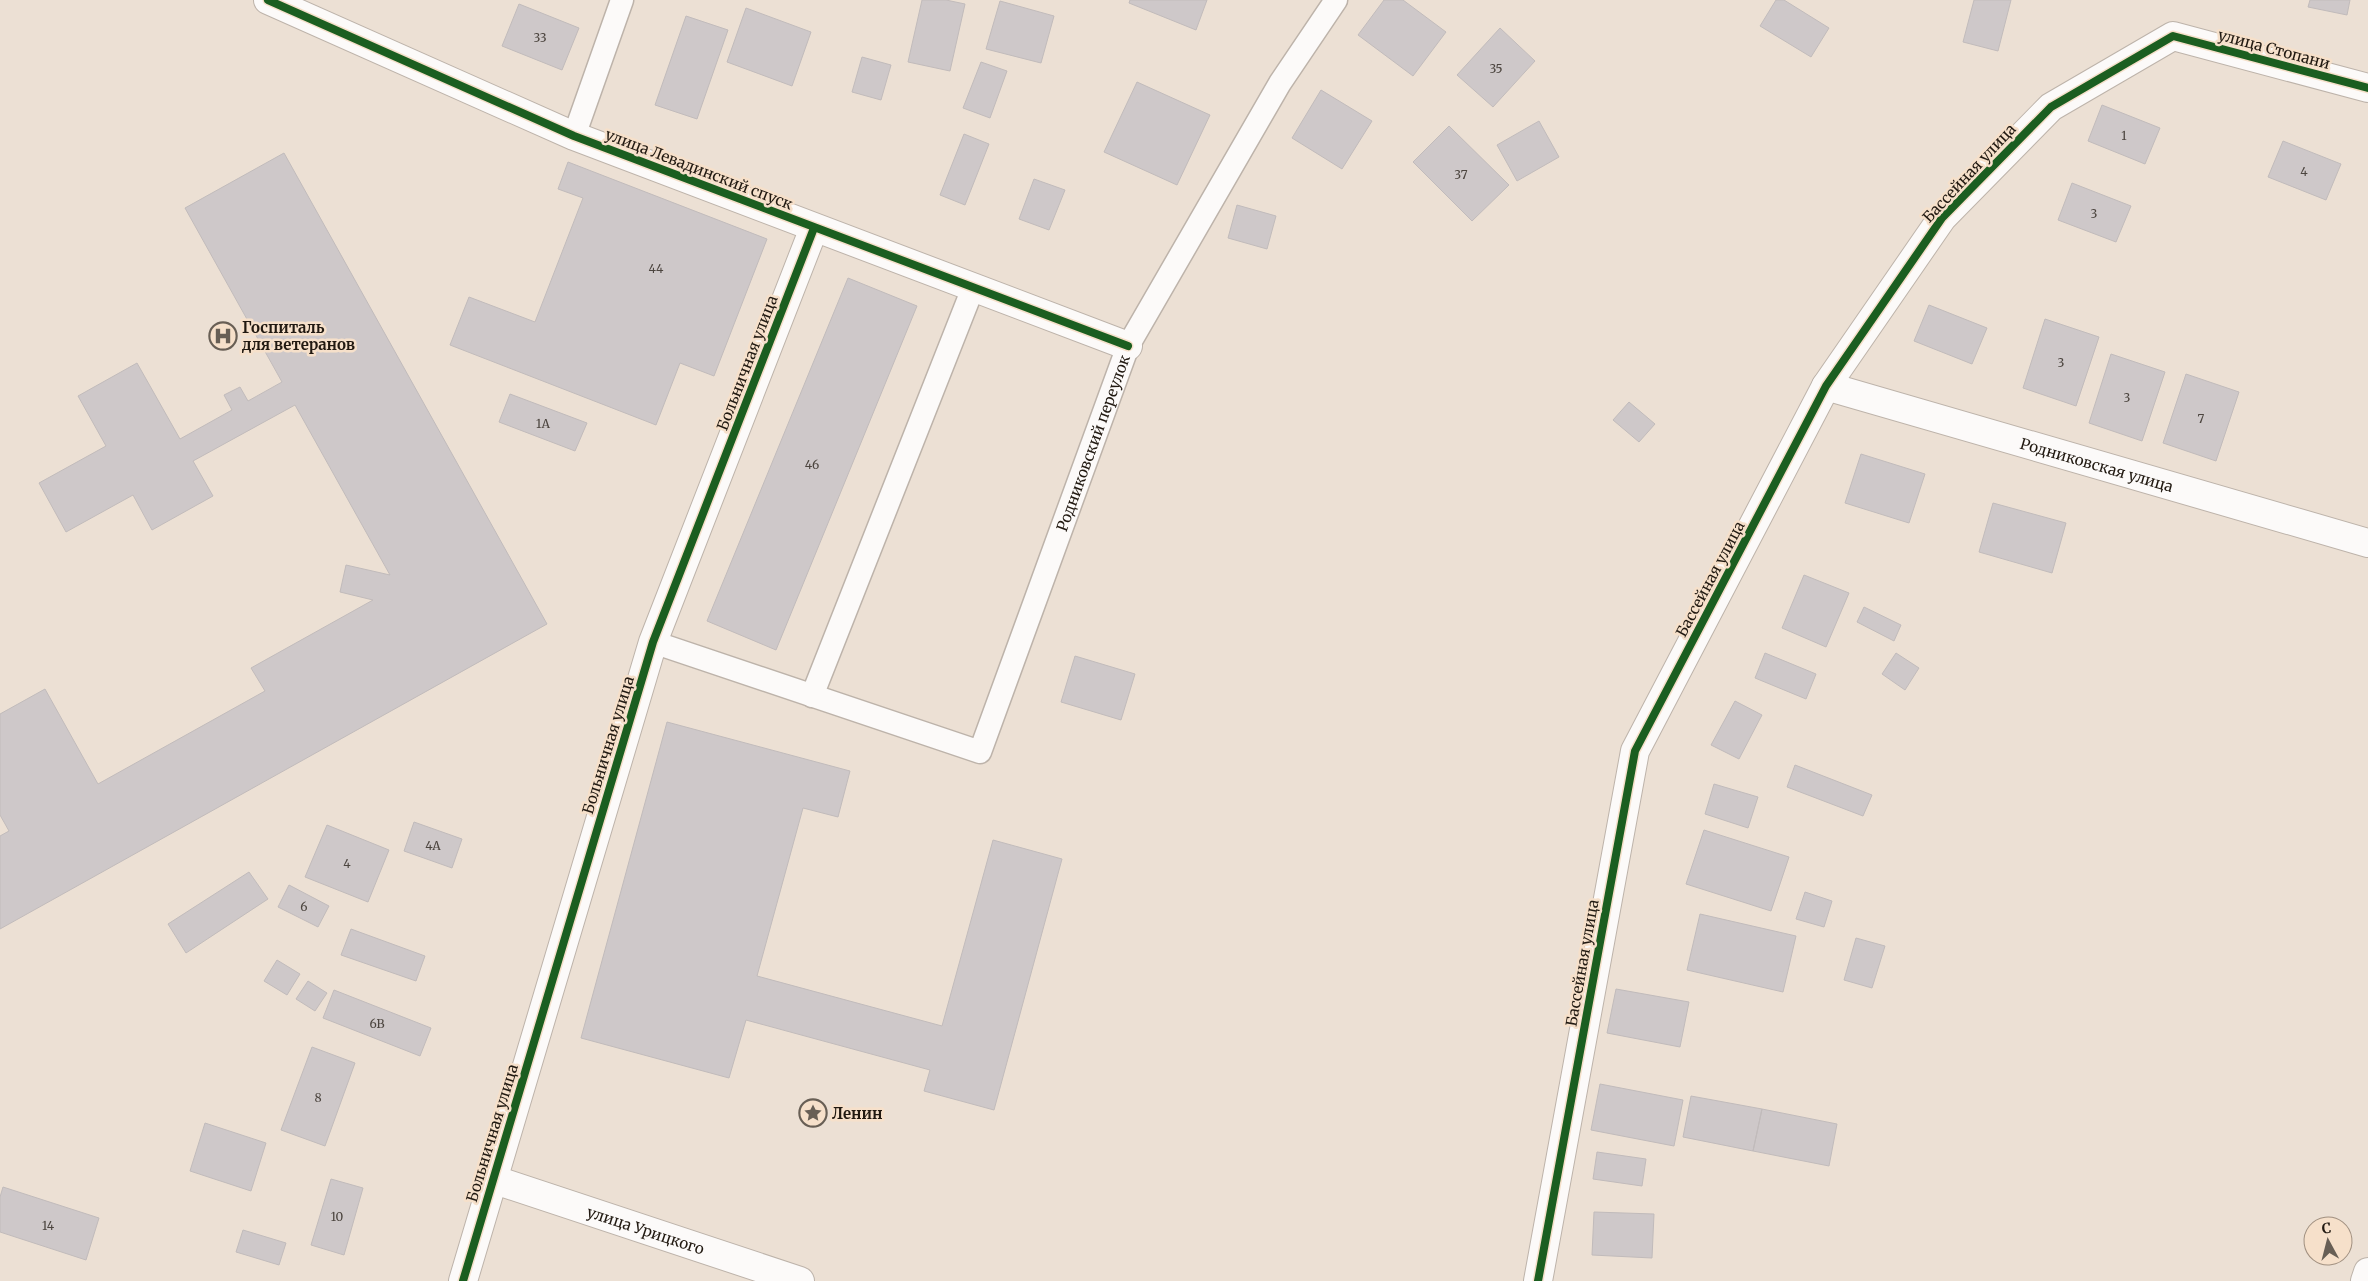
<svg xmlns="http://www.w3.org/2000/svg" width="2368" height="1281" font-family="Merriweather,serif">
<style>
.building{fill:#cec8c9;stroke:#c1bbbb}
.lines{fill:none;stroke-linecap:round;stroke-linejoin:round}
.lane-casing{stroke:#bdb3aa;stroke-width:25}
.street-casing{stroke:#bdb3aa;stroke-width:30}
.lane{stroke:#fcfaf9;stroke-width:22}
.street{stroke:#fcfaf9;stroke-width:28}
.cycleway-casing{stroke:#f6e0ca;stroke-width:11}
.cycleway{stroke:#1b5e20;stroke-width:8}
.labels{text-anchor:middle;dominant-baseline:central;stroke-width:5;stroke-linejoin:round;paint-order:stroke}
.number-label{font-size:12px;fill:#4c453f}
.street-label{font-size:15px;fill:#211911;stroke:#f6e0ca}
.poi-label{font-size:15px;font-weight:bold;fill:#211911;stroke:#f6e0ca;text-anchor:start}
</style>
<rect width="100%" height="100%" fill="#ece0d4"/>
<path class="building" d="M922 0H946L965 4 950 71 908 62Z
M1130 0H1207L1196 30 1129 3Z
M1384 0H1403L1446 32 1413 76 1358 35Z
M1776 0H1784L1829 28 1811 57 1760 26Z
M1974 0H2011L1998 51 1963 42Z
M2310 0H2350L2347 15 2308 7Z
M1000 1 1054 16 1041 63 986 49Z
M519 4 579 28 562 70 502 46Z
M746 8 811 32 792 86 727 62Z
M686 16 728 30 697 119 655 105Z
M1500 28 1535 61 1493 107 1457 75Z
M862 57 891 65 881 100 852 92Z
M981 62 1007 71 990 118 963 108Z
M1137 82 1210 115 1177 185 1104 152Z
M1321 90 1372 121 1342 169 1292 138Z
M2102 105 2160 128 2145 164 2088 141Z
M1539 121 1559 157 1517 181 1497 145Z
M1449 126 1509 185 1472 221 1413 162Z
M964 134 989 144 965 205 940 195Z
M2283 141 2341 164 2326 200 2268 177Z
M284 153 547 624 0 929V836L9 831 0 815V714L45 689 98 784 265 691 251 668 373 600 340 592 346 565 390 575 295 405 193 461 213 496 152 530 133 495 66 532 39 483 106 446 78 396 137 363 180 439 232 410 224 395 240 387 248 401 282 382 185 208Z
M568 162 767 239 714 376 680 363 656 425 450 345 469 297 535 322 583 198 558 189Z
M1034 179 1065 190 1049 230 1019 219Z
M2072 183 2131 206 2116 242 2058 220Z
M1237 205 1276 216 1267 249 1228 238Z
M848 278 917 306 776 650 707 621Z
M1929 305 1987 328 1972 364 1914 341Z
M2045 319 2099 337 2076 406 2023 388Z
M2111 354 2165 372 2142 441 2089 423Z
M2186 374 2239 392 2216 461 2163 443Z
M510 394 587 423 575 451 499 422Z
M1629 402 1655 424 1639 442 1613 420Z
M1861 454 1925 474 1909 523 1845 503Z
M1993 503 2066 523 2052 573 1979 552Z
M1804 575 1849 593 1826 647 1782 628Z
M1864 607 1901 625 1894 641 1857 622Z
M1765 653 1816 674 1806 699 1755 678Z
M1896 653 1919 668 1905 690 1882 674Z
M1075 656 1135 674 1121 720 1061 702Z
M1735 701 1762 715 1739 759 1711 745Z
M667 722 850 771 838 817 803 808 757 976 942 1026 993 840 1062 859 994 1110 924 1091 930 1070 746 1020 729 1078 581 1038Z
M1795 765 1872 795 1863 816 1787 787Z
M1714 784 1758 797 1748 828 1705 814Z
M414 822 462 839 452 868 404 851Z
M327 825 389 850 368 902 305 877Z
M1704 830 1789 857 1771 911 1686 884Z
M249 872 268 899 186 953 168 924Z
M289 885 329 906 318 927 278 907Z
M1805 892 1832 901 1824 927 1796 919Z
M1700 914 1796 936 1783 992 1687 970Z
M351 929 425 956 416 981 341 955Z
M1856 938 1885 946 1872 988 1844 980Z
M277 960 300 974 287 995 264 981Z
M308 981 327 993 315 1011 296 999Z
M1616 989 1689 1002 1680 1047 1607 1033Z
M334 990 431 1028 420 1056 323 1018Z
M312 1047 355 1063 325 1146 281 1130Z
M1600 1084 1683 1100 1674 1146 1591 1130Z
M1691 1096 1762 1109 1753 1151 1683 1137Z
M1762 1109 1837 1124 1829 1166 1753 1151Z
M205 1123 266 1143 251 1191 190 1171Z
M1597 1152 1646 1159 1642 1186 1593 1179Z
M331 1179 363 1188 344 1255 311 1245Z
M3 1187 99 1218 86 1260 0 1232V1197Z
M1594 1212 1654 1214 1652 1258 1592 1255Z
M243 1230 286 1243 279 1265 236 1252Z"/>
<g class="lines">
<g class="lane-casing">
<g id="lane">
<path d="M574 136 622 0"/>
<path id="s1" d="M653 642 980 752 1128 346 1280 83 1336 0"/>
<path d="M812 696 973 288"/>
</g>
</g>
<g class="street-casing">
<g id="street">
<path d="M268 0 574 136 1128 346"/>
<path id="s2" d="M1826 386 2368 543"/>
<path id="s3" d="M492 1179 800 1281"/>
<path d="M463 1281 653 642 814 228"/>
<path d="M1538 1281 1635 751 1826 386 1942 218 2051 107 2173 36 2368 88"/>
<path d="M2365 1281 2368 1272"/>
</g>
</g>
<use href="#lane" class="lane"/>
<use href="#street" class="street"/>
<g class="cycleway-casing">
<path id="cycleway" d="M268 0 574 136 1128 346
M463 1281 653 642 814 228
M1538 1281 1635 751 1826 386 1942 218 2051 107 2173 36 2368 88"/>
</g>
<use href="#cycleway" class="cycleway"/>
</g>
<defs>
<g id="hospital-ring" transform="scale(1.4375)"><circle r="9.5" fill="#f6e0ca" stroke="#685f55" stroke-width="1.5"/><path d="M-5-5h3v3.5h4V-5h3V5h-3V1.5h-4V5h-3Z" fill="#685f55"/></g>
<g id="sight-ring" transform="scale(1.4375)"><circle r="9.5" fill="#f6e0ca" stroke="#685f55" stroke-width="1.5"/><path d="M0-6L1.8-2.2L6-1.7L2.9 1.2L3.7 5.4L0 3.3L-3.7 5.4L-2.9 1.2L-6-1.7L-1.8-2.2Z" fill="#685f55"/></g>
</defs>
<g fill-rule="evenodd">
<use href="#hospital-ring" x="223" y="336"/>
<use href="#sight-ring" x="813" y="1113"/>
</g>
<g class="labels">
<g class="number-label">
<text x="540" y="37">33</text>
<text x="1496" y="68">35</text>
<text x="2124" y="135">1</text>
<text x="2304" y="171">4</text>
<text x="1461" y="174">37</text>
<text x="2094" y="213">3</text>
<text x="656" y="268">44</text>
<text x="2061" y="362">3</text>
<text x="2127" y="397">3</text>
<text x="2201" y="418">7</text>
<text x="543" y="423">1А</text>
<text x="812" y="464">46</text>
<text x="433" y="845">4А</text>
<text x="347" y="863">4</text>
<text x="304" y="906">6</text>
<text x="377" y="1023">6В</text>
<text x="318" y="1097">8</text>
<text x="337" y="1216">10</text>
<text x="48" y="1225">14</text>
</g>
<g class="street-label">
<text transform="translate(2274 49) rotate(15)">улица Стопани</text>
<text transform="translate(699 169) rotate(21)">улица Левадинский спуск</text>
<text transform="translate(1969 173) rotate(-47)">Бассейная улица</text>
<text transform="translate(747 363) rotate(-69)">Больничная улица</text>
<text stroke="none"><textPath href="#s1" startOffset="674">Родниковский переулок</textPath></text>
<text stroke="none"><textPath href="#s2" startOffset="282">Родниковская улица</textPath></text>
<text transform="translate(1710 579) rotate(-62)">Бассейная улица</text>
<text transform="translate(608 745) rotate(-73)">Больничная улица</text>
<text transform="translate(1582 963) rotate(-80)">Бассейная улица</text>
<text transform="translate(492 1133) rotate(-73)">Больничная улица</text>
<text stroke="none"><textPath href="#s3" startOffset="162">улица Урицкого</textPath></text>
</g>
<g class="poi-label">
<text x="242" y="327">Госпиталь<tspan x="242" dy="17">для ветеранов</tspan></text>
<text x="832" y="1113">Ленин</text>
</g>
</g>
<g transform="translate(2328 1241) rotate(353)"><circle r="24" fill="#f6e0ca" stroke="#a19080"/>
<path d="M0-4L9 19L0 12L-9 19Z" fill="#685f55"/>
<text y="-8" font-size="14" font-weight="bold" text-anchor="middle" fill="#211911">С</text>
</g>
</svg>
